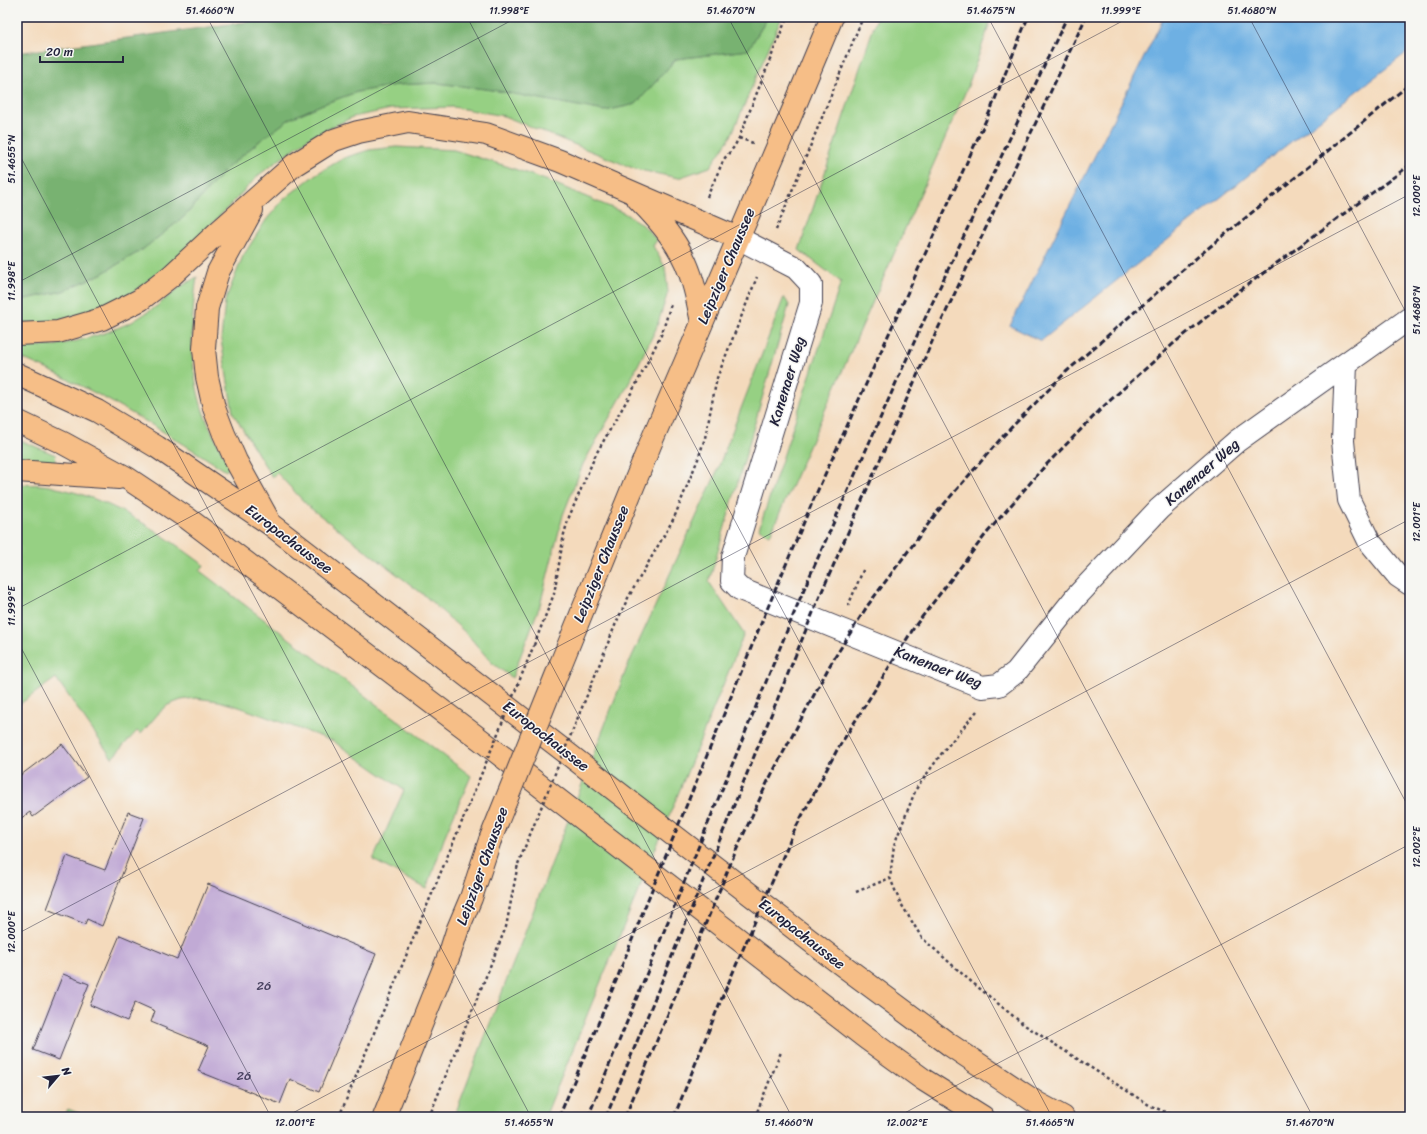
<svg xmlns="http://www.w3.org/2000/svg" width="1427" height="1134" font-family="Sriracha,sans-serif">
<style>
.green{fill:#96d083;stroke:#5c795f}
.forest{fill:#78b271;stroke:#4d6a56}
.water{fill:#6eb0e3;stroke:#48698f}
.building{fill:#c1aad5}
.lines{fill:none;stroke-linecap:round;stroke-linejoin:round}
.minor-casing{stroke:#423e4e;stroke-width:24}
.major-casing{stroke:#423e4e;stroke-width:24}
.path{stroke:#423e4e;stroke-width:2.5;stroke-dasharray:3 3;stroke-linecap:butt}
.minor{stroke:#fff;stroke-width:22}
.major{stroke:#f6be87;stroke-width:22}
.rail{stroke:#22223b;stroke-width:3;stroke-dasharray:6 3;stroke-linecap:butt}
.major-bridge-casing{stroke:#423e4e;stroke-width:24;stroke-linecap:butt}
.path-bridge{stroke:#423e4e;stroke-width:2.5;stroke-dasharray:3 3;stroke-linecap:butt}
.major-bridge{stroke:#f6be87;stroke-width:22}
.ticks{fill:none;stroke:#22223b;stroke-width:1;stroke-opacity:0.45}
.labels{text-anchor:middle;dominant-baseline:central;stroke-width:3;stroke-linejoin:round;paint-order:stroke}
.number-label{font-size:13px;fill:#4a4462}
.street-label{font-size:15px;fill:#22223b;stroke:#f6f6f2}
.neatline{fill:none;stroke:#22223b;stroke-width:1.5}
.ticks-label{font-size:10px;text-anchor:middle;fill:#22223b}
</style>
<rect width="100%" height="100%" fill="#f6f6f2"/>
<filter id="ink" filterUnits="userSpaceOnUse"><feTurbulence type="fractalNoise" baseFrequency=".025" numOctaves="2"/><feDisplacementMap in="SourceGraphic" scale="8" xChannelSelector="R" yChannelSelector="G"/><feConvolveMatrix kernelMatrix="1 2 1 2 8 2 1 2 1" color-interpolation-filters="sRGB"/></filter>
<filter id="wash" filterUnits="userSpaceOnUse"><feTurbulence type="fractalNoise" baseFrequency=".012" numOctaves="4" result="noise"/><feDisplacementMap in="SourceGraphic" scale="16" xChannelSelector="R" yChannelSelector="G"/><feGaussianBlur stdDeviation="0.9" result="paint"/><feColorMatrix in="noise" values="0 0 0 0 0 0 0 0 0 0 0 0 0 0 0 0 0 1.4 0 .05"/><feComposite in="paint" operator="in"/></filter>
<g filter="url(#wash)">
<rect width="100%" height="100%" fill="#f4dabc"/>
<path class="green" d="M768 17H782L731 136 710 167 678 178 635 169 504 116 453 107 391 109 353 117 309 138 260 174 186 251 132 293 91 312 42 324 17 322V299H26L63 291 101 274 142 250 185 216 226 169 262 139 291 118 323 104 357 92 396 85 437 83 493 90 605 111 636 104 676 59 748 50Z
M877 17H992L968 86 770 535 759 529 841 282 799 250Z
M396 147 454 150 506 166 551 182 624 213 643 225 657 240 653 246 665 267 668 292 656 329 627 387 583 464 563 515 540 605 512 678 491 662 467 634 424 595 309 507 277 473 272 477 233 413 221 340 225 301 243 256 266 220 284 199 316 174 344 158 369 150Z
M197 277C190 323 189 370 204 414 211 432 221 450 230 467L226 471C158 427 91 387 17 356V346H52L77 341 105 333 132 322 157 306 180 287Z
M784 297 789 305 709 582 744 634 545 1117H454L628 665 715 476Z
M17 439 56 455 54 465 17 461Z
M17 485C25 485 33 484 41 485 48 485 55 488 62 489 115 501 161 533 204 565L200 571 471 776 446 833 427 889 373 860 404 790 333 741 239 707 219 701 195 698 181 700 168 705 157 715 141 734 137 731 112 758 56 678 17 706Z
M68 1109 88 1117H65Z"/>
<path class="forest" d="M282 17H768L748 50 676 59 636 104 605 111 493 90 437 83 396 85 357 92 323 104 291 118 262 139 226 169 185 216 142 250 101 274 63 291 26 299H17V53Z"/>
<path class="water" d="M1164 17H1410V50L1270 158 1041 341 1010 326Z"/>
<g id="blocks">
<path class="building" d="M62 744 87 777 33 817 30 812 17 821V778Z
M128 812 144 818 102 926 87 919 85 924 47 909 67 856 105 870Z
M208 884 376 954 319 1092 290 1079 280 1104 198 1071 209 1046 151 1022 155 1011 135 1002 127 1021 90 1005 120 935 177 959Z
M63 974 89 984 59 1060 33 1050Z"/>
</g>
</g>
<g filter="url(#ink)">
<use href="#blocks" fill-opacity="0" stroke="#423e4e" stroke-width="1"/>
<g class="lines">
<g class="minor-casing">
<path id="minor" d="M738 238 796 268 811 284V303L733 557 732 581 740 589 982 687 999 685 1016 672 1076 597 1159 509 1237 441 1410 318
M1346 364 1343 441 1349 500 1369 541 1398 576 1410 584"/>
</g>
<g class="major-casing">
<path id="major" d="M638 199C662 223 684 249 693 283 697 296 699 309 702 322
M252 210 218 272 207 308 204 349 207 377 214 408 224 434 236 461 268 519
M17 334 58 332 102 319 140 300 171 276 217 233 294 165 334 140 358 132 408 122 486 134 560 161 738 238
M17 374 97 411 157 447 270 524 830 956 950 1045 1037 1103 1063 1117
M17 421 63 443 127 478 187 518 481 740 866 1038 924 1080 983 1117
M17 471 119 478
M560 666 652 440 788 122 832 17
M384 1117 450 953 457 931 471 898 490 840"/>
</g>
<path class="path" d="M739 138 753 143
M707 197 724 159 734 147 739 138 787 17
M776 230 863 17
M848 606 864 568
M534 645 554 594 564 534 569 517 596 454 638 381 662 333 671 304
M590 688 616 623 628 598 674 518 698 459 705 438 717 378 757 277
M977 711 942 753 916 789 894 845 890 878 900 902 922 938 968 979 1023 1024 1149 1105 1177 1117
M856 892 890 878
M339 1117 463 819
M429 1117 506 927 518 864
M755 1117 781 1052"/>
<use href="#minor" class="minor"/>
<use href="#major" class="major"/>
<path class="rail" d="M559 1117 618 976 644 909 760 626 812 503 991 109 1028 17
M588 1117 804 589 920 329 1067 17
M606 1117 819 598 935 335 1086 17
M625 1117 735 853 767 783 830 665 868 605 938 511 1004 435 1066 372 1201 254 1410 84
M674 1117 721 1000 795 829 837 750 915 626 986 534 1044 467 1105 405 1173 344 1239 291 1410 165"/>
<g class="major-bridge-casing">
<path id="major-bridge" d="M490 840 560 666"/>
</g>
<path class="path-bridge" d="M463 819 534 645
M518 864 590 688"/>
<use href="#major-bridge" class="major-bridge"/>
</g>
</g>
<path class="ticks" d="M207 17 792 1117M467 17 1052 1117M728 17 1313 1117M988 17 1410 810M1249 17 1410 320M17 150 531 1117M17 283 518 17M17 609 1130 17M17 640 271 1117M17 934 1410 194M285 1117 1410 519M897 1117 1410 844"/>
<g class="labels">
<g class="number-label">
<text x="264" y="985">26</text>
<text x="244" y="1075">26</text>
</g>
<g class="street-label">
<text transform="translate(726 266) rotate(-67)">Leipziger Chaussee</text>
<text transform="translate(787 381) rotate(-73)">Kanenaer Weg</text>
<text transform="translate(1202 472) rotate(-41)">Kanenaer Weg</text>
<text transform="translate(289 539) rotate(37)">Europachaussee</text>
<text transform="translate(601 564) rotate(-68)">Leipziger Chaussee</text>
<text transform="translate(938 667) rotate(21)">Kanenaer Weg</text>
<text transform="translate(546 736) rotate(38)">Europachaussee</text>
<text transform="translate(482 866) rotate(-70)">Leipziger Chaussee</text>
<text transform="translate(802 934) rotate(38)">Europachaussee</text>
</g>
</g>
<rect width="1427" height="1134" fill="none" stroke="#f6f6f2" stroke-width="44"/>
<g transform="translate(58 1076) rotate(62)" stroke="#f6f6f2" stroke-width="3" paint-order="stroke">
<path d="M0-3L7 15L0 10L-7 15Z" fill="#22223b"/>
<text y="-6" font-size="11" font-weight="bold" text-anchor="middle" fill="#22223b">N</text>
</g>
<path d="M40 56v6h83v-6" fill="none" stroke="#22223b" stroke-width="2"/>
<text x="46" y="56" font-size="12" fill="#22223b" stroke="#f6f6f2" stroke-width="3" paint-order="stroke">20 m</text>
<rect x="22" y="22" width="1383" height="1090" class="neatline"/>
<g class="ticks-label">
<text x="210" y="14">51.4660°N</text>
<text x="509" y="14">11.998°E</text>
<text x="731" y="14">51.4670°N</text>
<text x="991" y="14">51.4675°N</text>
<text x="1121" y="14">11.999°E</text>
<text x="1252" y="14">51.4680°N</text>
<text transform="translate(11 159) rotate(-90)" y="4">51.4655°N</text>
<text transform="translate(1416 196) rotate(-90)" y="4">12.000°E</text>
<text transform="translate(11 281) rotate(-90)" y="4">11.998°E</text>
<text transform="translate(1416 310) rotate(-90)" y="4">51.4680°N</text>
<text transform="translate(1416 522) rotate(-90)" y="4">12.001°E</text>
<text transform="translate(11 606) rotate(-90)" y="4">11.999°E</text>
<text transform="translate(1416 847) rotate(-90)" y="4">12.002°E</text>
<text transform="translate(11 932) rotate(-90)" y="4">12.000°E</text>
<text x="295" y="1126">12.001°E</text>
<text x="529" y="1126">51.4655°N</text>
<text x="789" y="1126">51.4660°N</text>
<text x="907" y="1126">12.002°E</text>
<text x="1050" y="1126">51.4665°N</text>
<text x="1310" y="1126">51.4670°N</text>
</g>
</svg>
